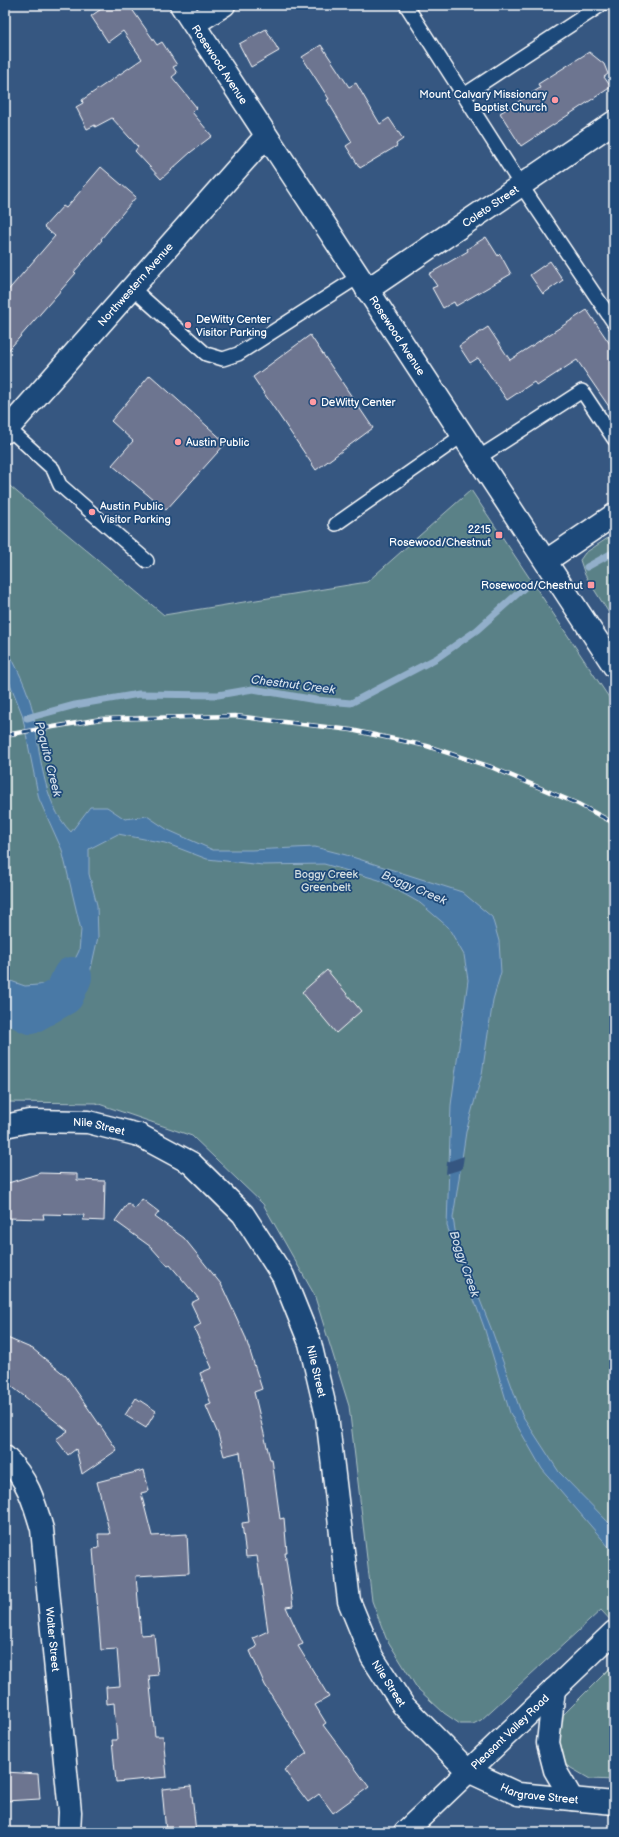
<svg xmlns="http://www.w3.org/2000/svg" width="619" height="1837" font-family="'Balsamiq Sans',sans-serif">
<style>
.green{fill:#5a8187;stroke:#acc0c3}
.water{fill:#4a79a6;stroke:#92afca}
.pier{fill:#365781}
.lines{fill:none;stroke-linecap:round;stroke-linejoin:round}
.stream{stroke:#92afca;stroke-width:7}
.river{stroke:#4a79a6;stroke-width:40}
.building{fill:#6d7490;stroke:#fff}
.lane-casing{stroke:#fff;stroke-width:16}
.street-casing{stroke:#fff;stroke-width:25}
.secondary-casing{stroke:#fff;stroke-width:25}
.lane{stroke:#1f4a7a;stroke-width:13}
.street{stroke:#1f4a7a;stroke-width:22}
.secondary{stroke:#1f4a7a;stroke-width:22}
.rail-casing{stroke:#fff;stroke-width:4.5}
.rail{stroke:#1f4a7a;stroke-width:3;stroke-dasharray:9;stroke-linecap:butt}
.poi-dot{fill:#ff9aa2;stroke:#1f4a7a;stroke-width:1.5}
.labels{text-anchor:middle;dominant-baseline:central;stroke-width:3.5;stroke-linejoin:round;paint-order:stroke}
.street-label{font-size:11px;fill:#fff;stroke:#1f4a7a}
.poi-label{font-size:11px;fill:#fff;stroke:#1f4a7a;text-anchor:start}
.park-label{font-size:11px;fill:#d6e0e1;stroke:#1f4a7a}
.water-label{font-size:12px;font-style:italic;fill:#d2dee9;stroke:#1f4a7a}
</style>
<rect width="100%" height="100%" fill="#365781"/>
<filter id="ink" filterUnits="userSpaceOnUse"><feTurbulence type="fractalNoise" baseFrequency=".025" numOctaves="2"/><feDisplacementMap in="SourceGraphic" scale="8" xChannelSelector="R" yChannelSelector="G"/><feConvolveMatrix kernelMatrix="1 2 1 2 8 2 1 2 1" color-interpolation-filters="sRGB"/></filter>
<g filter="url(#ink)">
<path class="green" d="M5 482 164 615 367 582 471 490 614 705V1624L601 1610 481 1720 473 1724H460L444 1713 417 1688 386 1638 372 1601 349 1406 314 1294 263 1204 192 1136 96 1103 5 1102Z
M614 534V621L585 575 580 560 585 553Z
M614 1664V1780L590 1779 559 1761 557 1721Z"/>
<path class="water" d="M5 645C16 666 28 689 33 712 40 750 42 803 71 832L90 807H107L125 819 147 816 168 830 213 850H251L315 847 346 855 462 892 492 917 499 941 501 972 493 1000 482 1074 466 1132 453 1218 457 1242 491 1328 522 1415 559 1472 614 1528V1553L542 1469 510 1413 484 1327 447 1226 451 1105 468 980 464 955 448 927 420 903 379 880 324 864 263 865 207 859 165 843 118 834 89 849V874L97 905 98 937 90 973 64 1008 42 1015 5 1004V979L25 986 63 983 79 951 81 930 62 850 39 799 22 714 5 671Z"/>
<path class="pier" d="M464 1156 462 1169 446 1174 447 1162Z"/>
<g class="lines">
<path class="stream" d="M587 567 614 552
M27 718 75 705 139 694 218 695 253 689 316 700 351 703 437 658 477 630 524 588"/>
<path class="river" d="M5 1001 30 1014 64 995 72 977"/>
</g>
<path class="building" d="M107 5H129L157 45 162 42 177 65 173 67 177 73 172 77 197 108 192 112 212 136 191 152 161 179 135 151 138 147 112 118 95 127V125L87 129 76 107 83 103 82 100 142 59 123 31 108 42 91 16Z
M266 29 279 51 251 67 239 44Z
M321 45 349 87 356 83 380 124 389 118 403 139 396 144 397 146 360 168 346 146 352 142 327 100 329 99 302 57Z
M589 52 604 64 608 74 604 77 611 87 521 146 500 113 540 88 538 84Z
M101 167 136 197 101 239 102 240 74 272 76 273 5 354V294L55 236 44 227 63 206 66 208Z
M486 237 498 256 500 254 511 274 456 306 454 302 443 308 432 288 437 286 429 274 468 251 467 249Z
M550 261 563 280 543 294 530 275Z
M587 310 614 350V414L577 360 537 386 534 382 507 400 478 358 470 363 459 346 488 327 510 360Z
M310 335 373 428 316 470 253 377Z
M150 375 226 443 166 510 112 465 133 441 111 421Z
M327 970 361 1011 336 1033 302 992Z
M40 1173 77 1174V1180L105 1181 104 1221 83 1220 84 1215 43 1214 44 1219 5 1218V1184Z
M142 1199 159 1212 155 1217 184 1238 221 1284 245 1336 262 1389 254 1392 270 1459H272L280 1519 284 1518 287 1553H285L293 1606 286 1607 303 1644 298 1646 329 1697 315 1705 326 1723 323 1725 369 1787 333 1813 319 1794 308 1802 284 1770 307 1753 265 1685 250 1651 257 1647 253 1638 268 1631 257 1556 246 1557 242 1523 249 1522 240 1452 224 1456 218 1434 206 1406 211 1404 200 1373 212 1368 194 1328 201 1324 191 1303 199 1299 170 1265 168 1266 151 1247 115 1221 128 1203 135 1209Z
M5 1337 33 1349 66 1376 117 1450 82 1474 76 1449 68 1455 56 1439 68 1431 5 1381Z
M136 1398 156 1411 146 1428 125 1415Z
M144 1470 149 1491 141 1493 152 1536 187 1534 189 1573 136 1576 141 1635 154 1634 158 1675 149 1676 155 1736H163L167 1777 116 1782 112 1740H117L114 1703 107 1704 106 1687 120 1686 117 1649 101 1650 93 1549 99 1548 98 1534H110L97 1482Z
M5 1772 38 1774 40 1799 5 1801Z
M191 1786 196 1832H166L162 1789Z"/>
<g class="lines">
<g class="lane-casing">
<path id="lane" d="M406 5 521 185 614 323
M464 95 601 5
M132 288 206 354 223 359 238 354 358 277
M8 428 53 469 60 485 147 561
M478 458 582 391 614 439
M336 524 463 435"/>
</g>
<g class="street-casing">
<g id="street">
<path d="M194 24 224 5"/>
<path id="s1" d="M367 290 614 122"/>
<path id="s2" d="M5 432 266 136"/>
<path id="s3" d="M5 1126 29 1121 88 1122 139 1135 191 1163 243 1214 283 1276 310 1343 327 1416 349 1601 372 1657 403 1705 468 1771"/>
<path id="s4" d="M5 1457C27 1478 34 1501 42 1529L70 1812 69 1832"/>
</g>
</g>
<g class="secondary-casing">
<g id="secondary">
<path id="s5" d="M181 5 614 666"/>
<path d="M546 561 614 515"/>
<path d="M554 1689 548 1743 555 1770 572 1799"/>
<path id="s6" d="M468 1771 518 1794 614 1803"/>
<path id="s7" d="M405 1832 614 1632"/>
</g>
</g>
<use href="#lane" class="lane"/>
<use href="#street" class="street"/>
<use href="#secondary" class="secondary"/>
<g class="rail-casing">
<path id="rail" d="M5 735 101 719 235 716 351 730 427 746 491 767 578 804 614 823"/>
</g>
<use href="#rail" class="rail"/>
</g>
</g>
<g class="poi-dot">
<circle cx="555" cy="100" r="4"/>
<circle cx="188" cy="325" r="4"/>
<circle cx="313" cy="402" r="4"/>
<circle cx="178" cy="442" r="4"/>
<circle cx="92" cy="512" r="4"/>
<rect x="495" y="531" width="8" height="8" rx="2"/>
<rect x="587" y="581" width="8" height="8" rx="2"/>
</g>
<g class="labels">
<g class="street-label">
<text stroke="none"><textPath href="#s5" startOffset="71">Rosewood Avenue</textPath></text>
<text stroke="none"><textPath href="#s1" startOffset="149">Coleto Street</textPath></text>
<text stroke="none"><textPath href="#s2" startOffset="197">Northwestern Avenue</textPath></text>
<text stroke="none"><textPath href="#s5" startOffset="395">Rosewood Avenue</textPath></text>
<text stroke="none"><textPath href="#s3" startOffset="95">Nile Street</textPath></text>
<text stroke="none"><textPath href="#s3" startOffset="443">Nile Street</textPath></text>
<text stroke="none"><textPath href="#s4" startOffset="193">Walter Street</textPath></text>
<text stroke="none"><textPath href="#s3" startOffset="767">Nile Street</textPath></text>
<text stroke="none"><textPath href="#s7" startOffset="145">Pleasant Valley Road</textPath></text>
<text stroke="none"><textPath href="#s6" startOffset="76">Hargrave Street</textPath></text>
</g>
<g class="poi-label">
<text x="547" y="94" text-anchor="end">Mount Calvary Missionary<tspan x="547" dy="13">Baptist Church</tspan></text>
<text x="196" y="319">DeWitty Center<tspan x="196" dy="13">Visitor Parking</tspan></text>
<text x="321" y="402">DeWitty Center</text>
<text x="186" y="442">Austin Public</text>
<text x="100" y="506">Austin Public<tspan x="100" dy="13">Visitor Parking</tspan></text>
<text x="491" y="529" text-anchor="end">2215<tspan x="491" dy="13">Rosewood/Chestnut</tspan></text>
<text x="583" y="585" text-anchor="end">Rosewood/Chestnut</text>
</g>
<g class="park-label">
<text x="326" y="874">Boggy Creek<tspan x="326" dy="13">Greenbelt</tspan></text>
</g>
<g class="water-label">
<text transform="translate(293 685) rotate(7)">Chestnut Creek</text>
<text transform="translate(48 759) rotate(76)">Poquito Creek</text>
<text transform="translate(414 888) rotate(23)">Boggy Creek</text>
<text transform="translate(464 1264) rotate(71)">Boggy Creek</text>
</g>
</g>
<rect width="619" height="1837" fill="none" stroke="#1f4a7a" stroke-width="20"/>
<rect x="10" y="10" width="599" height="1817" fill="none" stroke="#fff" stroke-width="1.5" filter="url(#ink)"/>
</svg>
